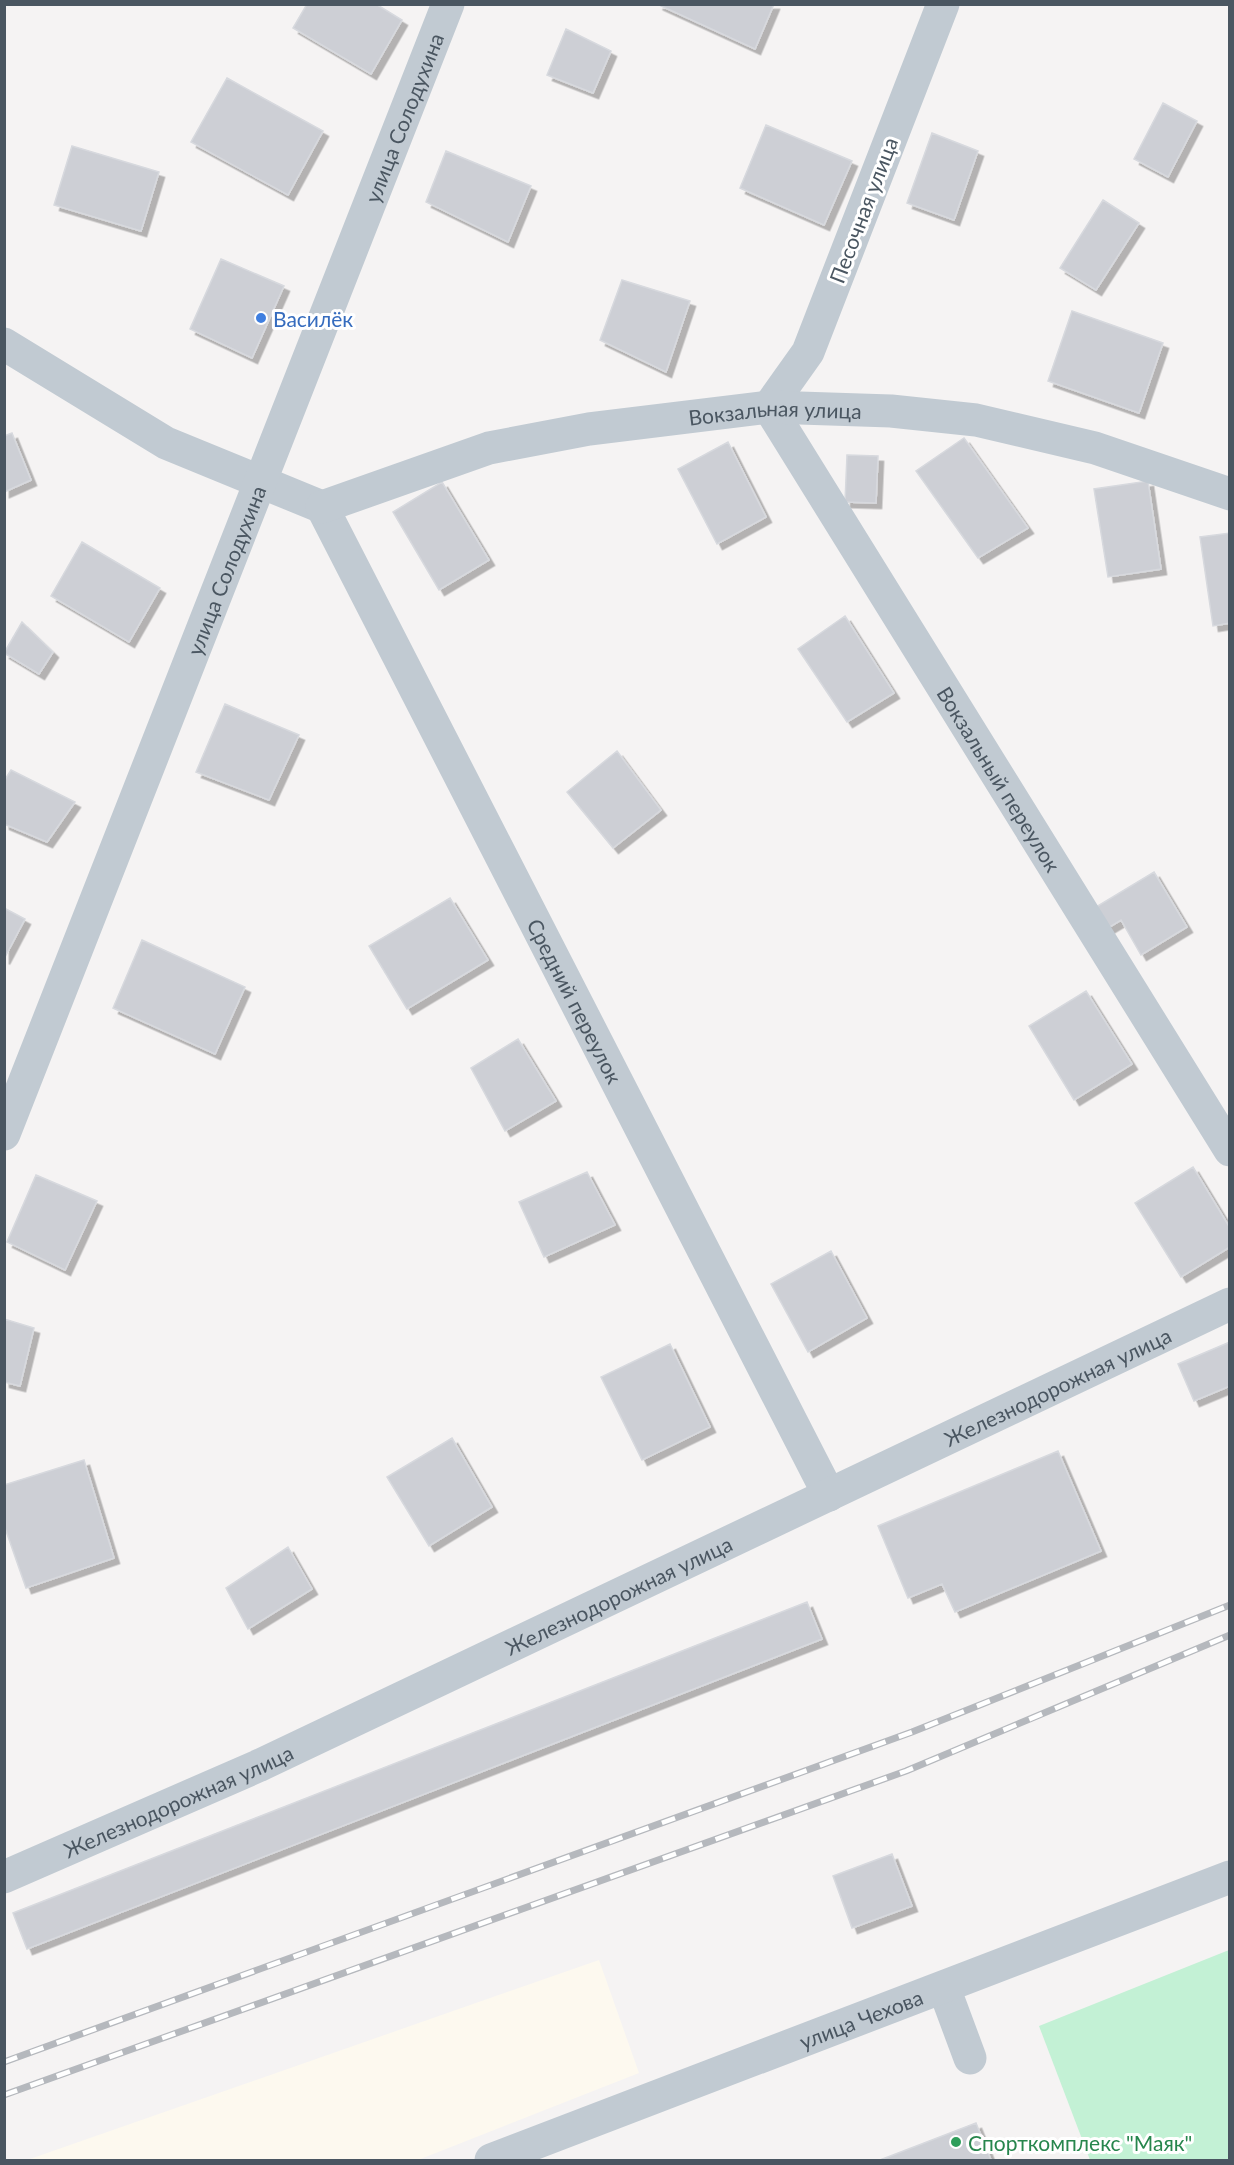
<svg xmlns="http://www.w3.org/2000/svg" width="1234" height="2165" font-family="Lato,sans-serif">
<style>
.commercial{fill:#fdf9ef}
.green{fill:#c3f1d5}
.building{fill:#cdcfd5;stroke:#d7d9de;stroke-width:1.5;filter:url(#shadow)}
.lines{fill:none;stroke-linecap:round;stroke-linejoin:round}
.minor{stroke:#c1cad2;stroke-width:33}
.rail-casing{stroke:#b5b8bd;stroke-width:7}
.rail{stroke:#fff;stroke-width:4.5;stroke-dasharray:14;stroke-linecap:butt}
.shop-dot{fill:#3f7fe0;stroke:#fff;stroke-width:2}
.leisure-dot{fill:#2e9e5b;stroke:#fff;stroke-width:2}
.labels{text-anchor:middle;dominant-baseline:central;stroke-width:6;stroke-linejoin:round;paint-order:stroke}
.street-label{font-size:21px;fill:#4a5661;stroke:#fff}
.shop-label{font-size:21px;fill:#366cbe;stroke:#fff;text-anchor:start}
.leisure-label{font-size:21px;fill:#27864d;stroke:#fff;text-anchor:start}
</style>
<defs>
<filter id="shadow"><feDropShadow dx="5.5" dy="5.5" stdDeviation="0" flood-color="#0004"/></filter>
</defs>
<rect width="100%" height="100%" fill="#f5f3f3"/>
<path class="commercial" d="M599 1960 639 2073 418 2160H27Z"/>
<path class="green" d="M1229 1950V2160H1090L1039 2026Z"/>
<path class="building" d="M307 4H376L402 20 371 74 293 28Z
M657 4H774L755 49Z
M566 29 611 51 593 93 547 75Z
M227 78 323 131 288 195 191 142Z
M1163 103 1197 121 1168 177 1134 159Z
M766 125 852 161 824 225 740 188Z
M932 133 978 151 954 220 907 203Z
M72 146 159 172 141 231 54 205Z
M446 151 531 186 508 242 426 202Z
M1103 200 1139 223 1096 290 1060 268Z
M221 259 284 286 252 358 190 329Z
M622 280 690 301 666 372 600 340Z
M1072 311 1163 343 1139 413 1048 381Z
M12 433 31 480 4 492V436Z
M964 438 1028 528 978 558 916 471Z
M728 442 766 517 717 544 678 469Z
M847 455 878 456 876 503 845 502Z
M1148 481 1161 569 1108 577 1094 489Z
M442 482 489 560 439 590 393 512Z
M1230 533V623L1213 626 1200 537Z
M82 542 160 588 129 642 51 596Z
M845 616 894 693 847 722 798 649Z
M22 622 53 652 39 674 4 653Z
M225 704 299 735 269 800 196 772Z
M617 751 661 810 613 848 567 792Z
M11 770 75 802 47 842 4 824V781Z
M1154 872 1187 927 1141 955 1121 920 1103 931 1091 910Z
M450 898 488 960 407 1009 369 946Z
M4 908 25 919 4 959Z
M142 940 245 987 215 1054 113 1008Z
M1086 991 1132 1064 1074 1100 1029 1026Z
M518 1039 556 1101 505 1131 471 1068Z
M1193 1167 1230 1228V1247L1181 1277 1135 1203Z
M587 1172 615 1225 544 1257 519 1202Z
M36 1175 97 1201 65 1270 7 1242Z
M831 1251 867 1318 808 1352 771 1284Z
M4 1319 34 1328 20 1386 4 1382Z
M1230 1342V1386L1194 1401 1178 1364Z
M670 1344 710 1427 642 1460 601 1377Z
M452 1438 492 1507 429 1546 387 1477Z
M1058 1451 1101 1551 955 1612 942 1584 908 1598 878 1526Z
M84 1460 114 1558 26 1588 4 1525V1485Z
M288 1547 312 1589 248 1629 226 1588Z
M807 1602 822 1639 27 1949 13 1913Z
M892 1854 912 1906 852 1928 833 1876Z
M976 2123 991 2160H880Z"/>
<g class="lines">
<g class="minor">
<path id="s1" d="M943 4 808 352 769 407 1230 1150"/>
<path d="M4 344 166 443 322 507"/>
<path id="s2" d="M322 507 829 1495"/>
<path id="s3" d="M322 507 489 448 589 429 769 407 891 411 976 420 1095 448 1230 494"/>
<path id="s4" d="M4 1134 448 4"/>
<path id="s5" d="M4 1877 258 1766 1230 1304"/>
<path d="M944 1988 970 2058"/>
<path id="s6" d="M491 2160 1230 1877"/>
</g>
<g class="rail-casing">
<path id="rail" d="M4 2062 912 1732 1230 1605
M4 2095 906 1771 1230 1635"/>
</g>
<use href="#rail" class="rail"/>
</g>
<circle class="shop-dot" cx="261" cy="318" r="6"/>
<circle class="leisure-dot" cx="956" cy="2142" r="6"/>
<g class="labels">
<g class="street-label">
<text stroke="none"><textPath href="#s4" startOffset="1092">улица Солодухина</textPath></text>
<text transform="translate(863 210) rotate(-69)">Песочная улица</text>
<text stroke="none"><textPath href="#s3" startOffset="466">Вокзальная улица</textPath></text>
<text stroke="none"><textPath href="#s4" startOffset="606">улица Солодухина</textPath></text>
<text stroke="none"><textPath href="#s1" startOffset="878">Вокзальный переулок</textPath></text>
<text stroke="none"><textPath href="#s2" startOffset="555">Средний переулок</textPath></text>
<text stroke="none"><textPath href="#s5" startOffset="1162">Железнодорожная улица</textPath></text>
<text stroke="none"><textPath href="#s5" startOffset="676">Железнодорожная улица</textPath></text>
<text stroke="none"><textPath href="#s5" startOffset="190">Железнодорожная улица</textPath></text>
<text stroke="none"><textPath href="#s6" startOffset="396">улица Чехова</textPath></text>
</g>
<g class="shop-label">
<text x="273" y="318">Василёк</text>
</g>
<g class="leisure-label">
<text x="968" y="2142">Спорткомплекс "Маяк"</text>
</g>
</g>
<rect width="1234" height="2165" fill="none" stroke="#4a5661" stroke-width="12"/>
</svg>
